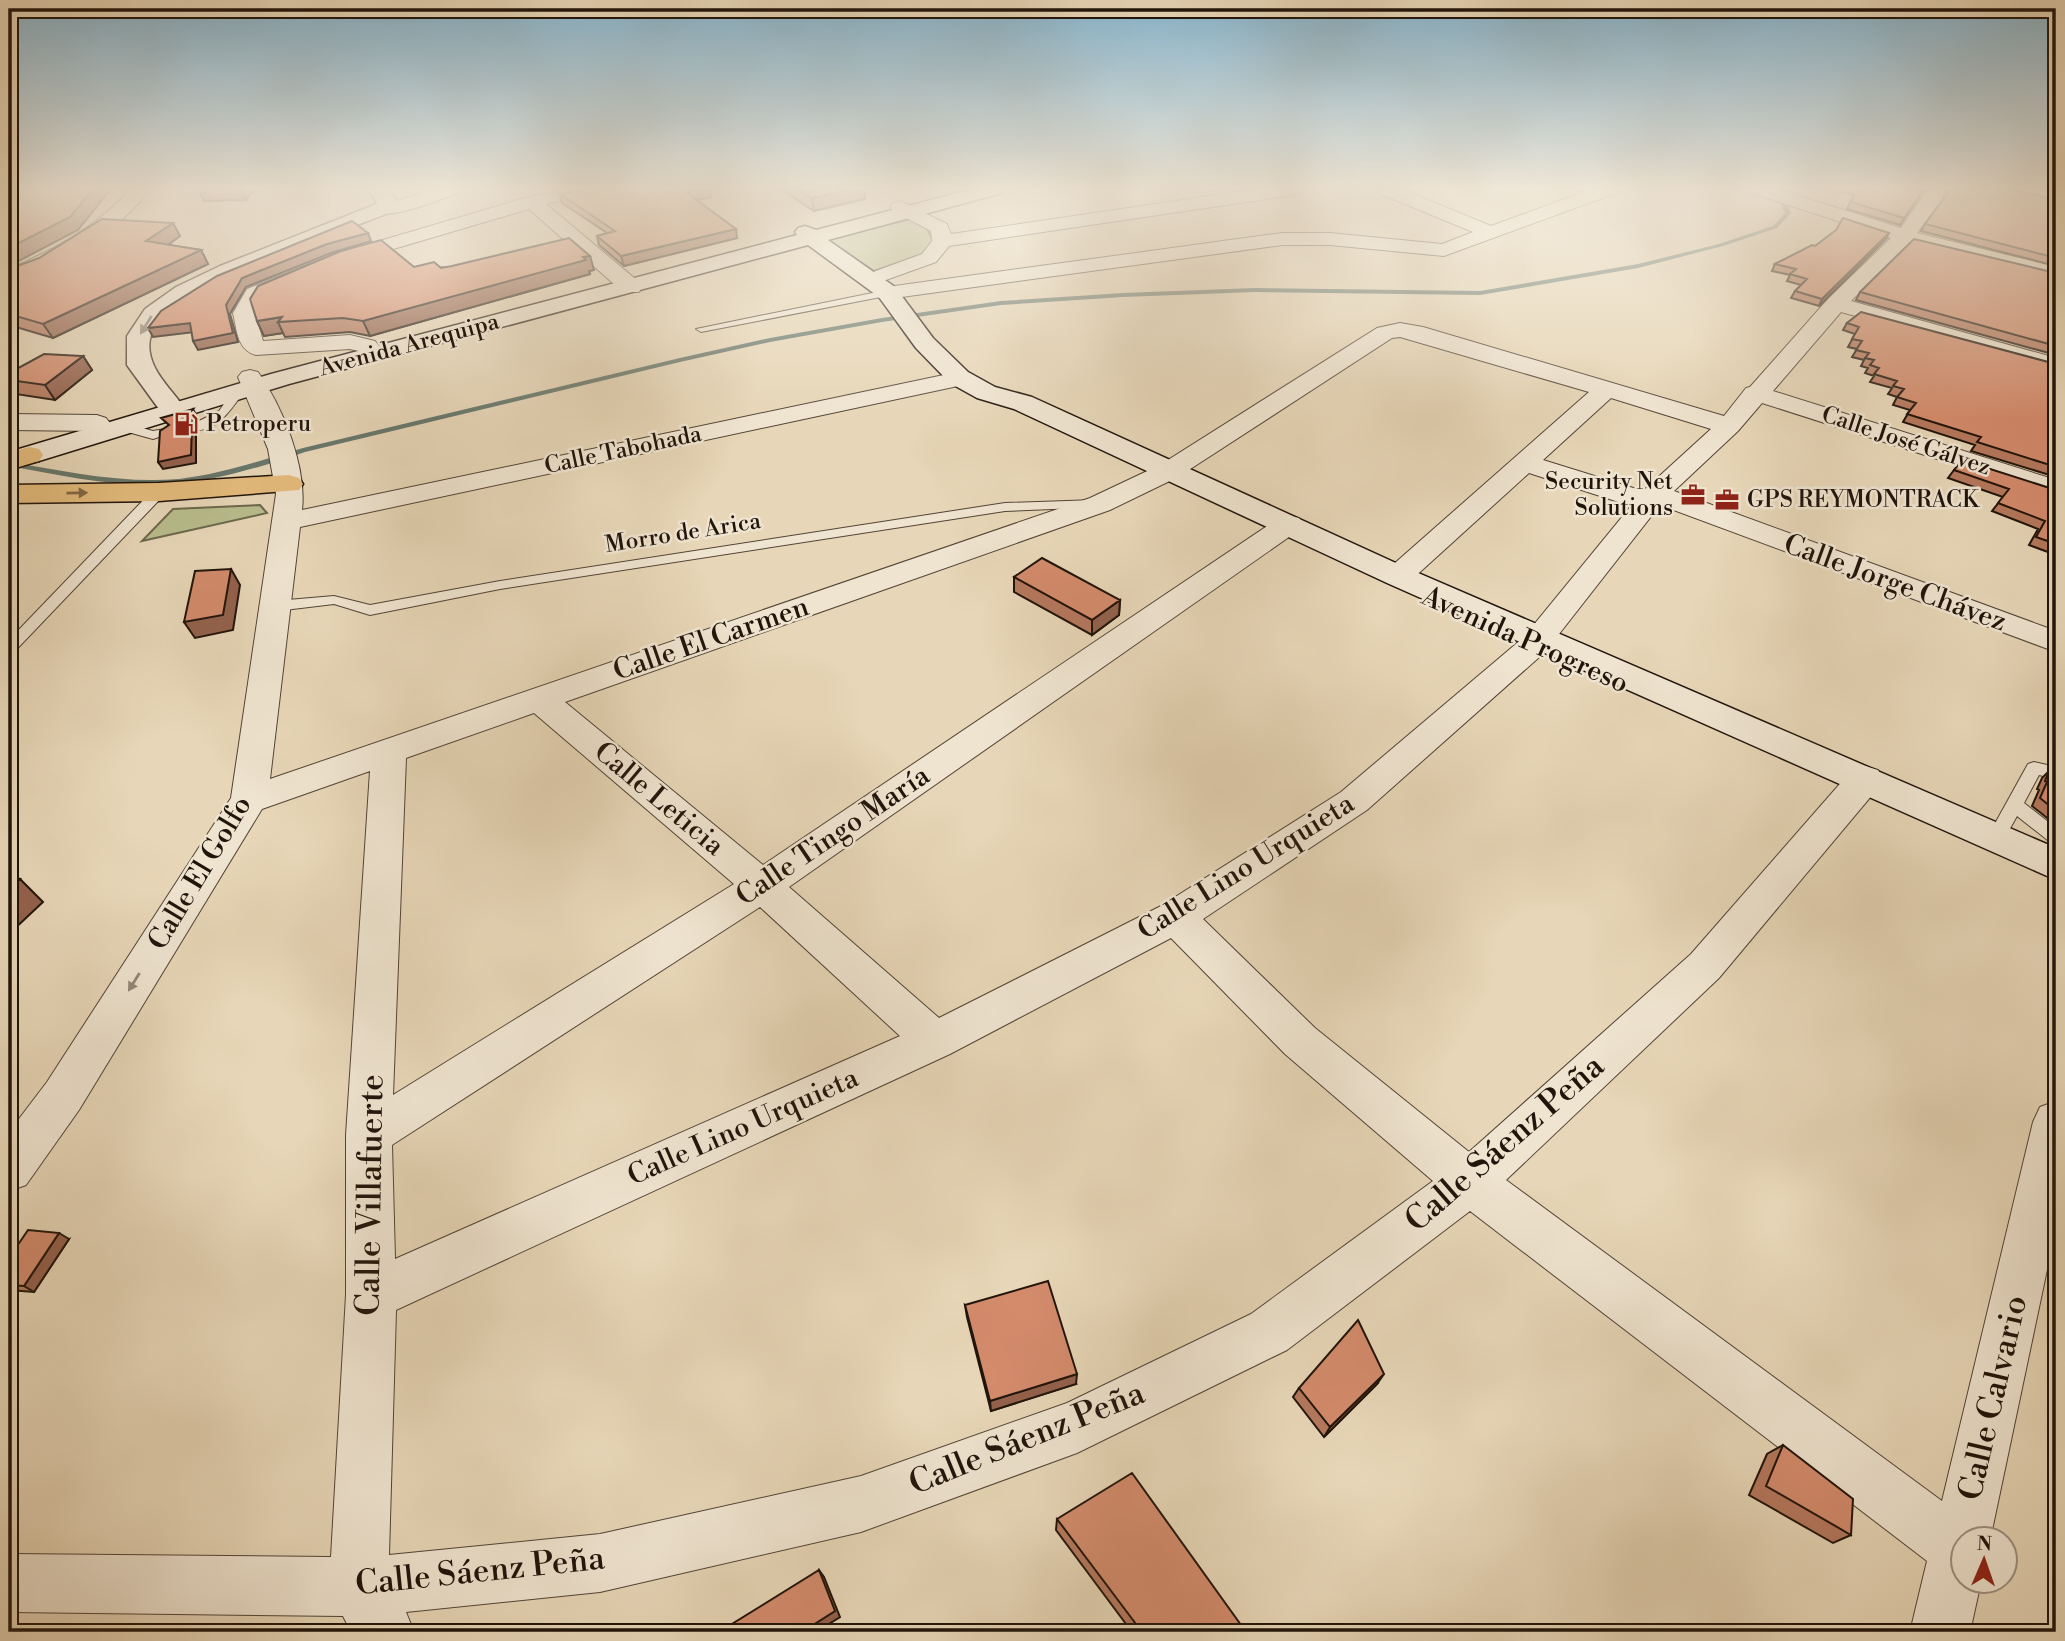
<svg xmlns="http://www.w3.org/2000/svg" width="2065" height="1641" font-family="'Libre Bodoni',serif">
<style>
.green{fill:#b8bd8d;stroke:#6c684c;stroke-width:2}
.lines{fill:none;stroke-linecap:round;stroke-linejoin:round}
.stream{fill:#67776c;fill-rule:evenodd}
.service-casing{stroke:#524436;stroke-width:2}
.minor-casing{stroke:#524436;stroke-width:2}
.tertiary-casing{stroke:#524436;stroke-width:3}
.secondary-casing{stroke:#20140b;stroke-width:3}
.primary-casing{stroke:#20140b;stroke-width:3}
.service{fill:#efe4d0;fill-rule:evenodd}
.minor{fill:#efe4d0;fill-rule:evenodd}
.tertiary{fill:#efe4d0;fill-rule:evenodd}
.secondary{fill:#efe4d0;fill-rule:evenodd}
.primary{fill:#e4bb7c;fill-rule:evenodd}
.wall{fill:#b5785d;stroke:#20140b;stroke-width:2}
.shaded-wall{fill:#94614c;stroke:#20140b;stroke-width:2}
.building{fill:#d38b6c;stroke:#20140b;stroke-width:2}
.oneway{fill:#928677}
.oneway2{fill:#826844}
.labels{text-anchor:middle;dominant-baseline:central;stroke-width:5;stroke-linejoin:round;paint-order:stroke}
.far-street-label{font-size:23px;fill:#20140b;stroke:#efe4d0}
.far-poi-label{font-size:23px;fill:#20140b;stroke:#efe4d0;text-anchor:start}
.street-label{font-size:28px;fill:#20140b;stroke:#efe4d0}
.near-street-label{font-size:33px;fill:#20140b;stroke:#efe4d0}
</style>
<rect width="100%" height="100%" fill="#e7d6b7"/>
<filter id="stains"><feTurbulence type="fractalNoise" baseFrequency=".00286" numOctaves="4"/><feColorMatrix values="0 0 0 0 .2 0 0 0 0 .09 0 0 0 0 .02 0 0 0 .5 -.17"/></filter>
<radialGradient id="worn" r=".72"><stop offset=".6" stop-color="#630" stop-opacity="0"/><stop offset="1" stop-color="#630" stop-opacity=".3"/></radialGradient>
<path class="green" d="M914 218 926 227 933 241 929 252 874 271 827 240Z
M260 505 267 513 142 541 173 509Z"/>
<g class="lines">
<path class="stream" d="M1776 189H1781L1791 213 1777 228 1723 246 1638 268 1480 295 1255 292 1123 297 1001 305 882 322 770 342 680 362 305 452C258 468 209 483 158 485 108 486 58 475 9 466V462C65 471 122 484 179 479 222 474 262 460 303 448L680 358 770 338 882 318 1001 301 1123 293 1255 288 1480 291 1638 264 1719 244 1773 226 1785 213Z"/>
<g class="service-casing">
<path id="service" d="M887 290 891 291V295L701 332 696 329Z
M235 388 245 390C233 407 217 433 193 430V424L219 411Z
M121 422 153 431 165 429 171 433 153 439 117 429 115 426Z
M159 488 166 492 164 495 14 652 9 654V640L154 489Z
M1096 500 1101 501V507L1005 511 500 589 370 615 334 604 276 611 269 606 276 601 334 596 370 605 500 581 1005 503Z
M2034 762 2056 767V779L2039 775 2024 803 2056 828V844L2050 842 2017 816 2002 843H1990L1987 838 2028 764Z"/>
</g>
<g class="minor-casing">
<path id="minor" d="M131 189H150C123 227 55 273 9 283V269C54 250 98 226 131 189Z
M433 189H460L458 193C440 199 384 224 371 209L374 205 394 202Z
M566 189H599L597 193 546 204 639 282 642 287 639 292H623L529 209 346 263 263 298 255 313 263 341 350 335 375 341 379 346 375 351 367 353 350 349 256 355C237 350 237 330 233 313L247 289 332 255 525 198Z
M1258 189H1303L1294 195 949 246 936 262 872 285 865 283 861 279 865 275 922 254 932 241 931 231 893 211 890 207 893 203 900 201 947 224 951 234Z
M1376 189H1401L1491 226 1592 189H1618L1616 193 1444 256 1330 245H1282L887 299 879 298 876 293 879 288 887 287 1282 233H1330L1442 244 1473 232 1378 193Z
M1749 189H1776L1901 228 1928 189H1946L1942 199 1917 233 2056 267V279L1909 243 1851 301 2056 358V372L1841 312 1773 391 2056 480V497L1762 403 1738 431 1674 491 2056 631V652L1660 505 1545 652 1367 810 1203 919 1315 1028 1469 1152 1691 954 1852 770 1865 766 1878 770 1883 779 1878 788 1719 978 1506 1180 1942 1501 2033 1122 2040 1107 2056 1101V1227L1990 1540H1964V1582H1981L1970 1632H1910L1927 1561 1470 1211 1287 1350 1077 1453 861 1532 600 1592 406 1612 414 1632H351L343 1616 9 1612V1554L331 1557 346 1295V1135L370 771 262 809 79 1110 26 1185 9 1191V1132L47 1082 231 798 276 494 268 449 238 377 242 372 250 370 258 372C283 407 307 467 302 510L958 372 967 374 970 379 967 384 958 386 300 527 270 779 1090 498 1160 465 1377 328 1400 323 1423 327 1724 416 1746 388 1750 387 1828 299 1891 238 1751 193ZM1400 337 1589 392 1387 570 1383 576 1387 582 1398 585 1409 582 1529 473 1631 506 1523 638 1341 792 1161 906 939 1018 789 887 1299 530 1303 524 1299 518 1289 516 1279 518 763 865 565 702 1110 510 1178 477 1392 338ZM1611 398 1711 429 1643 491 1543 460ZM534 713 734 884 393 1095 406 758ZM760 907 900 1036 395 1259 392 1145ZM1171 938 1285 1054 1433 1181 1251 1314 1067 1403 861 1476 600 1534 389 1555 396 1310 950 1054Z
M2003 189H2036L2056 193V205L2005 193Z
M9 414 97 415 106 418 110 423 106 428 97 431 9 430Z"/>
</g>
<g class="tertiary-casing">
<path id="tertiary" d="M367 189H387L398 202 388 213C342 232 165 292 151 335 142 365 171 388 186 410L182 416 173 418 164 416 127 365V336L145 309 176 287 220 266 374 205 377 202Z"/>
</g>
<g class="secondary-casing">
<path id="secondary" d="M973 189H1005L1002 193 828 240 895 287 933 338 968 372 995 387 1032 397 1409 569 2056 848V880L1387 583 1014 409 977 398 950 383 916 348 879 297 808 245 289 384 39 461 29 463 19 461 15 455 19 449 271 374 797 235 795 232 798 228 805 226 816 230Z"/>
</g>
<g class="primary-casing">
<path id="primary" d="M29 447 39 449 43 455 39 461 9 470V453Z
M289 475 299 478 303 484 299 490 159 501 9 503V485L159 483Z"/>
</g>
<use href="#service" class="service"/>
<use href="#minor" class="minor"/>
<use href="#tertiary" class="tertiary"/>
<use href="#secondary" class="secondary"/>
<use href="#primary" class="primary"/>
</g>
<path class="wall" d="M198 189H255L246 200 204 201Z
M780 189H864L865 199 814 211Z
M1837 189H1925L1900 225 1847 209 1854 195 1836 192Z
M1948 189H2012L2056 200V266L1921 231 1925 224 1946 196 1948 190Z
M560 194 711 197 696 200 737 238 624 266 599 245 597 236 607 233 562 203Z
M180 236 168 245 201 250 208 264 53 338 9 325V269Z
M1886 239 1819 306 1791 298 1795 291 1801 285 1787 281 1790 275 1772 271 1775 264 1815 246Z
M414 267 594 270 589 271 590 274 370 336 350 332 285 337 283 333 264 336 257 321Z
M2056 273V355L1856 300 1860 292Z
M1847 323 2056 364V477L1971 451 1975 445 1903 422 1910 410 1893 405 1897 397 1888 394 1892 388 1870 382 1874 376 1865 373 1868 368 1861 366 1864 360 1852 357 1857 349 1848 347 1855 334 1843 330Z
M83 356 92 370 55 400 9 393V373Z
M1954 470 2056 490V555L2029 545 2038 529 1992 511 2003 497 1948 478Z
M1014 577 1120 600 1119 615 1092 635 1014 592Z
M2049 771 2056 772V825L2032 806 2039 790 2037 789 2042 778Z
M69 1239 34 1292 9 1290V1258Z
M965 1305 1076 1384 991 1411 967 1317Z
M1377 1384 1324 1437 1293 1397 1299 1388Z
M1783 1445 1851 1535 1833 1543 1749 1495 1767 1454Z
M1057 1519 1246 1632H1132L1056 1530Z"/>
<path class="shaded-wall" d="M93 189H111L78 230 9 266V248Z
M241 189H255L246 200Z
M705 189H710L711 197 689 202 687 193Z
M852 189H864L865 199 814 211 812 198Z
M1924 189H1925L1900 225 1904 218Z
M173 223 180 236 154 255 146 241Z
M736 229 737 238 624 266 621 256Z
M368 233 371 241 331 253 246 287 230 314 238 342 198 350 193 341 226 305 242 278 327 244Z
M1889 233 1886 239 1819 306 1822 299Z
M201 250 208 264 53 338 43 324Z
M590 256 594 270 589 271 590 274 370 336 363 321 583 257Z
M282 317 278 322 283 333 264 336 257 321Z
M190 323 195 332 153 337 148 328Z
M83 356 92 370 55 400 45 385Z
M193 409 197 417 190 424 191 432 187 424 186 417Z
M192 425 196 433V463L163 469 158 462Z
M231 569 240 585 233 630 195 638 184 622Z
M1120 600 1119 615 1092 635V620Z
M20 879 43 902 9 934V890Z
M59 1233 69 1239 34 1292 24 1286Z
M1077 1374 1076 1384 991 1411 990 1401Z
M1384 1374 1377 1384 1324 1437 1330 1427Z
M819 1570 824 1577 840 1617 816 1632H802Z"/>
<path class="building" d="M9 189H93L70 217 9 248Z
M585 189H705L687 193 736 229 621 256 597 236 615 231 560 194Z
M797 189H852L812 198Z
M1858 189H1924L1904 218 1851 202Z
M1950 189H2012L2056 200V258L1925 224 1948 193Z
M1843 218 1889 233 1822 299 1795 291 1807 279 1790 274 1796 269 1775 264 1812 245 1815 246 1836 230Z
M102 219 173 223 146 241 201 250 43 324 9 314V269L39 258Z
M352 221 368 233 327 244 242 278 226 305 233 333 193 341 190 323 148 328 161 311 217 276Z
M569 238 590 256 583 257 586 260 363 321 343 318 278 322 282 317 257 321 250 299 258 286 341 251 381 240 414 267 434 262 441 268 452 266Z
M1914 239 2056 273V346L1860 292Z
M1861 312 2056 364V467L1977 442 1981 437 1907 414 1916 403 1897 397 1904 389 1893 386 1897 381 1874 374 1879 368 1870 365 1874 360 1865 358 1869 353 1856 350 1862 341 1852 339 1859 327 1847 323Z
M44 354 83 356 45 385 9 380V373Z
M193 409 186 417 187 424 192 425 191 455 158 462 160 431 169 425 161 418Z
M1962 460 2056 490V544L2036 537 2045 521 1998 503 2009 489 1954 470Z
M1042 558 1120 600 1092 620 1014 577Z
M231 569 223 615 184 622 195 571Z
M2049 771 2056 772V811L2040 798 2047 782 2045 781Z
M9 877 20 879 9 890Z
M28 1230 59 1233 24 1286 9 1285V1258Z
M1048 1281 1077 1374 990 1401 965 1305Z
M1358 1320 1384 1374 1330 1427 1299 1388Z
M1783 1445 1853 1499 1851 1535 1766 1486Z
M1132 1473 1246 1632H1142L1057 1519Z
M819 1570 835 1611 802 1632H719Z"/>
<defs><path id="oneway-solid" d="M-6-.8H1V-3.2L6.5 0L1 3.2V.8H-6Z" transform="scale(1.75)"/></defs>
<g class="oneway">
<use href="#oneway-solid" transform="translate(146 325) rotate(122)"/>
<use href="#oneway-solid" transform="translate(134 982) rotate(122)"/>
</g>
<use class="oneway2" href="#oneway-solid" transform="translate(77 493) rotate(-1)"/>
<linearGradient id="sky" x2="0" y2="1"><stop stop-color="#87b6d0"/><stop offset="0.45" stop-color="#f4eddf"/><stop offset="1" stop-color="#f4eddf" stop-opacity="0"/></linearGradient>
<rect width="2065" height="418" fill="url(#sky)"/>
<defs>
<g id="fuel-bare" transform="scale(1.89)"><path d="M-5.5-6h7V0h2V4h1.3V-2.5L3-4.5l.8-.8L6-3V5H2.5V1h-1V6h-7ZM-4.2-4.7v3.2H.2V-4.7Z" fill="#8f2418" stroke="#efe4d0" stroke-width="2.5" paint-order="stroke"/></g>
<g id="office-bare" transform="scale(1.89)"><path d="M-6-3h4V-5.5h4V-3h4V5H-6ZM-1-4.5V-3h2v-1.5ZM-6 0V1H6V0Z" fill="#8f2418" stroke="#efe4d0" stroke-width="2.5" paint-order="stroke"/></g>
</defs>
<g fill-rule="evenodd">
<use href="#fuel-bare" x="186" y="424"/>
<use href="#office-bare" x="1693" y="495"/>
<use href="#office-bare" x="1727" y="500"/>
</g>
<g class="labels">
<g class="far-street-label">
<text transform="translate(409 345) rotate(-15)">Avenida Arequipa</text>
<text transform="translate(1906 441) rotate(18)">Calle José Gálvez</text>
<text transform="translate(623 450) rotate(-12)">Calle Tabohada</text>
<text transform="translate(683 533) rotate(-9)">Morro de Arica</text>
</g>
<g class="far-poi-label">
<text x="206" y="424">Petroperu</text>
<text x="1673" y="482" text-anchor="end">Security Net<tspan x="1673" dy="26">Solutions</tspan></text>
<text x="1747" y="500">GPS REYMONTRACK</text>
</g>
<g class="street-label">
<text transform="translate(1895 583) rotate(20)">Calle Jorge Chávez</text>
<text transform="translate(711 639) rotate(-19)">Calle El Carmen</text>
<text transform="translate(1525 640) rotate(24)">Avenida Progreso</text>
<text transform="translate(659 799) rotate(40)">Calle Leticia</text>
<text transform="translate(833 836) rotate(-34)">Calle Tingo María</text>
<text transform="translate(1246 867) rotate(-32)">Calle Lino Urquieta</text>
<text transform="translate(200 873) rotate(-59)">Calle El Golfo</text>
<text transform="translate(743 1127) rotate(-24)">Calle Lino Urquieta</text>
</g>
<g class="near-street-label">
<text transform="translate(1505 1144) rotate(-41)">Calle Sáenz Peña</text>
<text transform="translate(371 1195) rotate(-89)">Calle Villafuerte</text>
<text transform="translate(1994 1398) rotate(-77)">Calle Calvario</text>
<text transform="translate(1027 1439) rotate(-22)">Calle Sáenz Peña</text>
<text transform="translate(480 1572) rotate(-6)">Calle Sáenz Peña</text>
</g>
</g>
<rect width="2065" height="1641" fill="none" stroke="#e7d6b7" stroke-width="35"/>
<rect x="10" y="10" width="2044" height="1620" fill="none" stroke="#20140b" stroke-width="3.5"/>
<rect x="18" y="18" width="2030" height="1606" fill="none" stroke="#20140b" stroke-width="2"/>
<g transform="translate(1984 1560) rotate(2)"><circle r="33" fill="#efe4d0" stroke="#9c9181" stroke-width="2"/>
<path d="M0-5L12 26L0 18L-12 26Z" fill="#8f2418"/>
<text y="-10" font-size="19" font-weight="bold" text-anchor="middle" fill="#20140b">N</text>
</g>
<rect width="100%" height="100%" filter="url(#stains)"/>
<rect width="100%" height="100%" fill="url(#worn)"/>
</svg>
